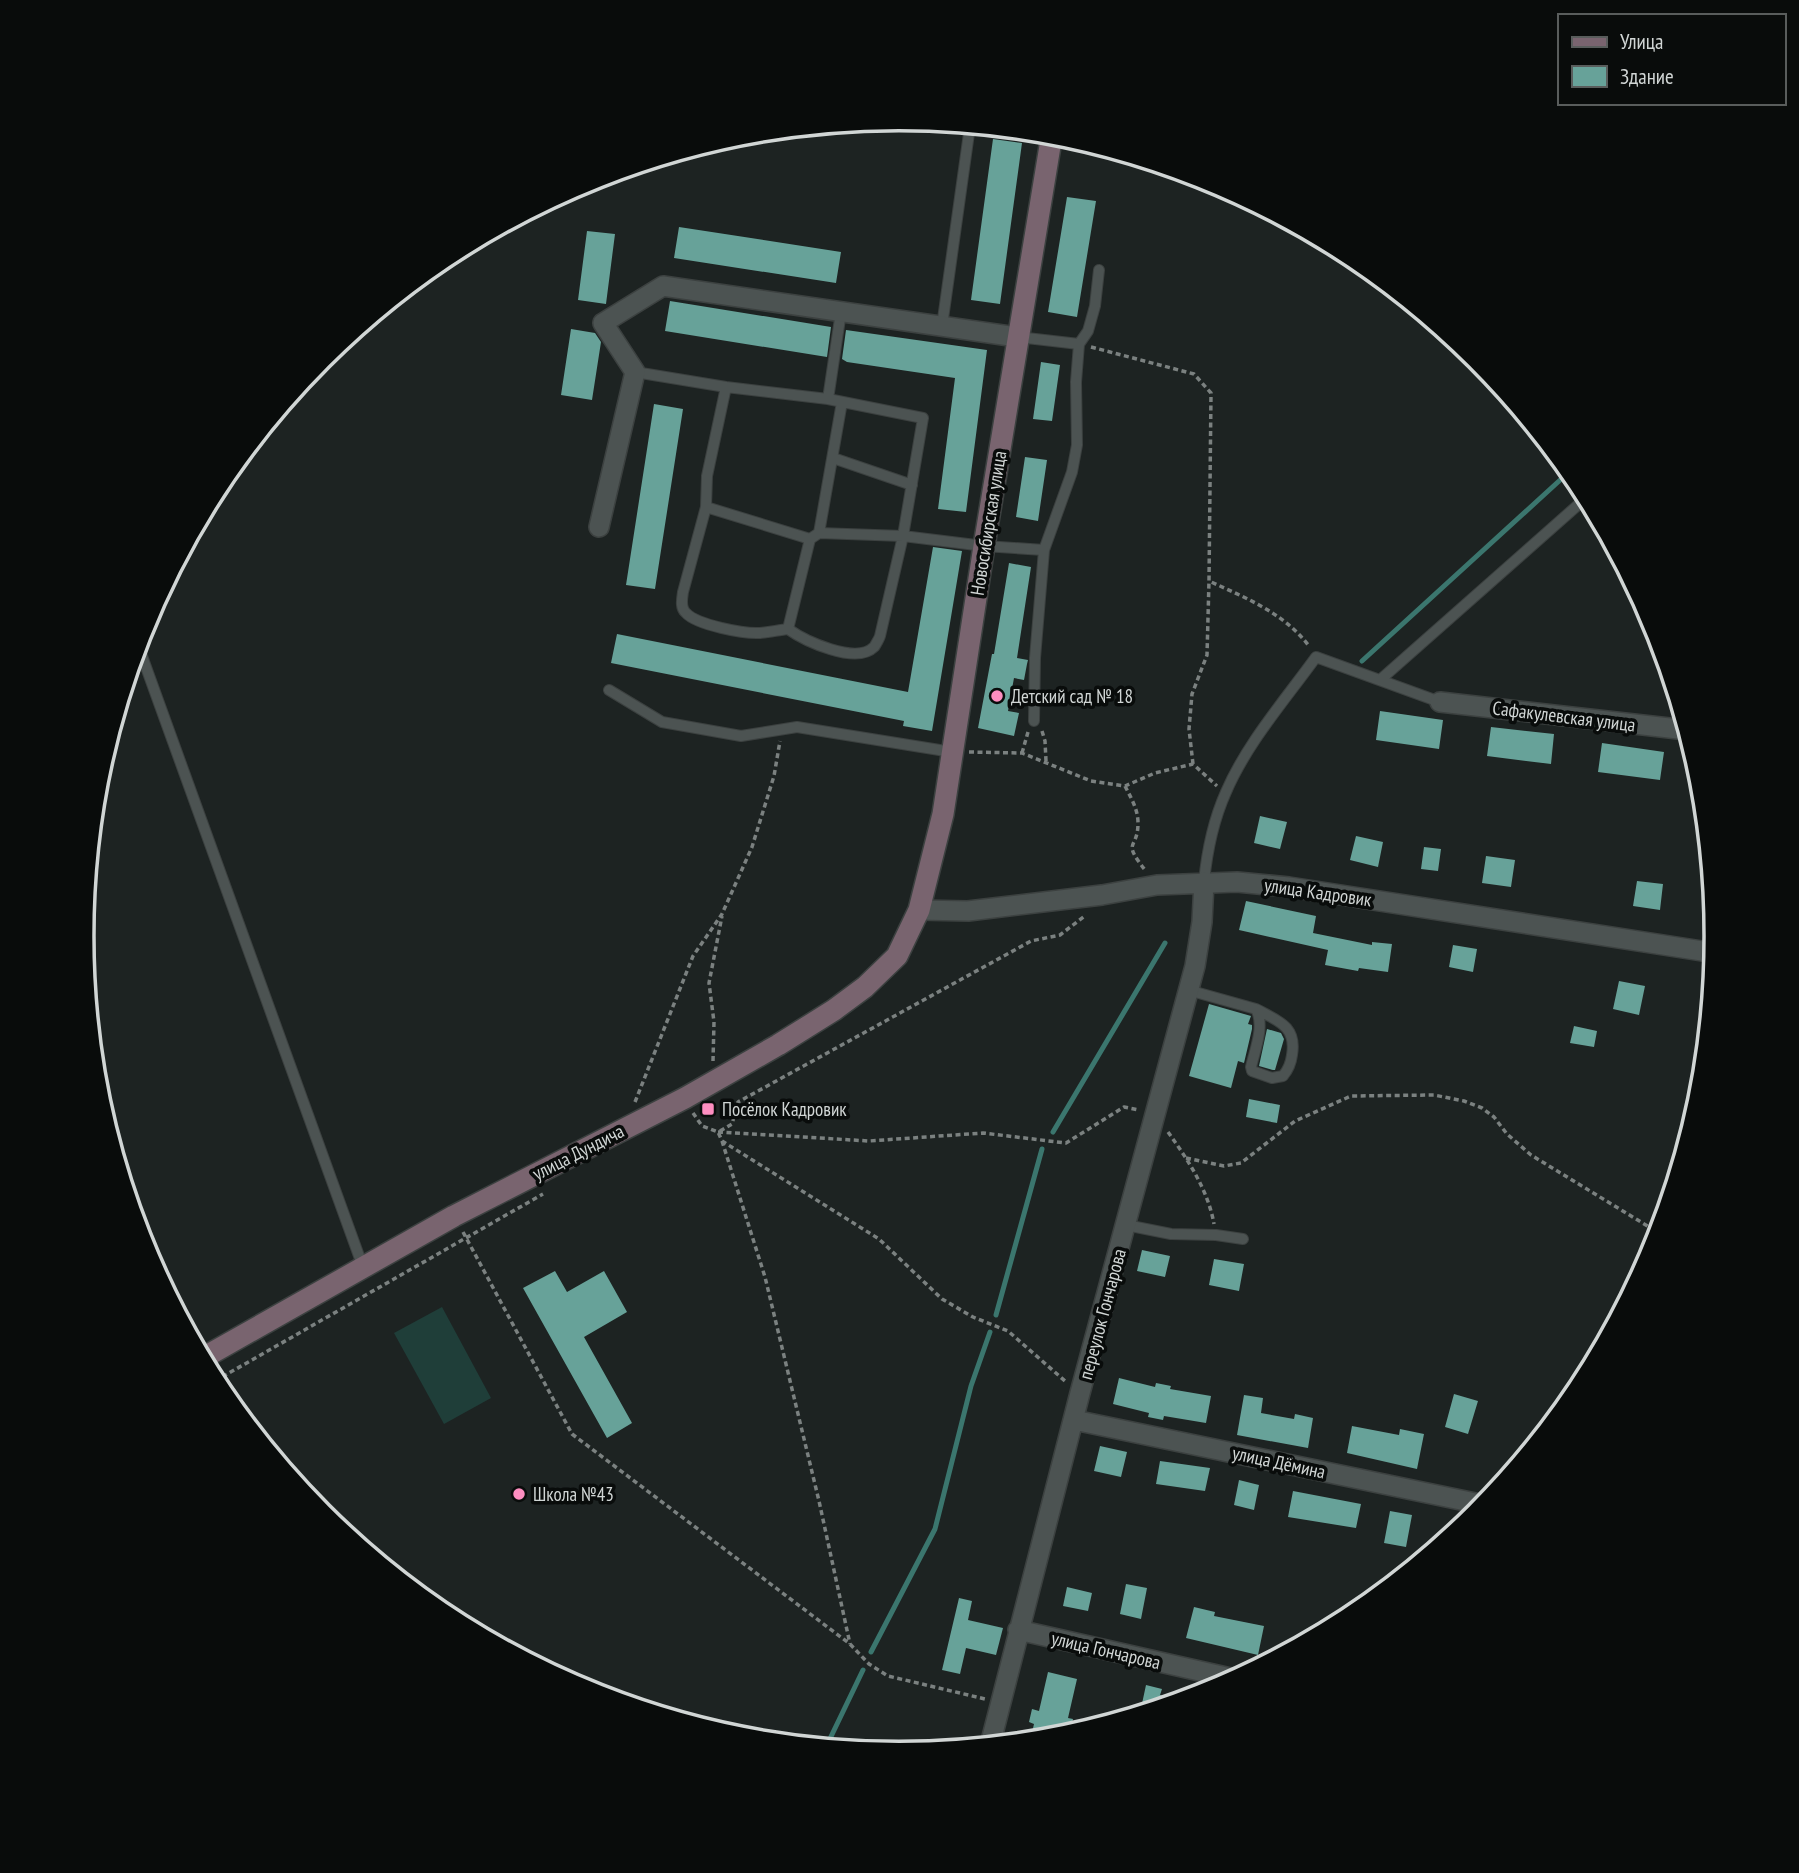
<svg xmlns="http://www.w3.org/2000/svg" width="1799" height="1873" font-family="'PT Sans Narrow',sans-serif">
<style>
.pitch{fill:#1f3e39}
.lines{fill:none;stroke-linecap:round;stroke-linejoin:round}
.stream{stroke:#3b766e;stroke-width:5}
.building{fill:#67a299}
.lane-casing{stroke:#3c4140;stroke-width:12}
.street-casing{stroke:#3c4140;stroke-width:22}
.secondary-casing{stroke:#3c4140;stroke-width:24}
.path{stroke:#7b8180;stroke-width:3.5;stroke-dasharray:5 3.5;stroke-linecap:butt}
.lane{stroke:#4c5352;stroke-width:10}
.street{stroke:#4c5352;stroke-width:19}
.secondary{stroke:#79646f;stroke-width:21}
.poi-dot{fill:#fd8ec0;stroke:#090c0b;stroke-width:2.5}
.labels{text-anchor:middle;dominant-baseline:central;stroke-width:7;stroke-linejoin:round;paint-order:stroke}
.street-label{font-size:19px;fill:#d1d6d5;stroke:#090c0b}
.poi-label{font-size:19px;fill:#d1d6d5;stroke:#090c0b;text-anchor:start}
.rim{fill:none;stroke:#d1d6d5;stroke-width:3.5}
</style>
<rect width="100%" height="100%" fill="#1d2322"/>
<path class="pitch" d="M442 1307 491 1398 444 1424 394 1333Z"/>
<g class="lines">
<path class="stream" d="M1362 661 1570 471
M1053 1132 1165 943
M996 1315 1042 1149
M871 1652 935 1529 971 1386 990 1332
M826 1747 863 1670"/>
</g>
<path class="building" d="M993 139 1022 143 1000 304 971 300Z
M1067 197 1096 201 1077 317 1048 312Z
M679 227 841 252 836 283 674 258Z
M587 231 615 234 606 304 578 300Z
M670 301 831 327 827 357 665 331Z
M571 329 595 333 601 342 592 400 561 395Z
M846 330 987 350 966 512 938 509 955 378 847 362 842 359Z
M1041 362 1060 365 1052 421 1033 419Z
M654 404 683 409 655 589 626 585Z
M1025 457 1047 460 1038 521 1016 517Z
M933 547 962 551 932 731 903 726 904 721 611 663 617 634 908 692Z
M1009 563 1031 567 1017 658 1028 660 1027 664 1024 680 1014 678 1008 711 1019 713 1014 736 978 728 992 654H994Z
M1380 711 1443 720 1439 749 1376 740Z
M1491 727 1554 734 1551 764 1487 756Z
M1602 743 1664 752 1660 780 1598 772Z
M1260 816 1287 822 1280 849 1254 843Z
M1356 836 1383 842 1378 867 1350 860Z
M1424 847 1441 849 1438 871 1421 869Z
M1486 856 1515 860 1511 887 1482 883Z
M1637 881 1663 884 1660 910 1633 906Z
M1246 901 1316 916 1313 933 1372 945V942L1392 944 1388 972 1359 968 1358 971 1325 965 1328 950 1239 930Z
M1453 945 1477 949 1473 972 1449 967Z
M1619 981 1645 986 1639 1015 1613 1009Z
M1209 1004 1251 1016 1248 1024 1252 1025V1029L1244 1063 1238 1061 1231 1088 1189 1076Z
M1574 1026 1597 1031 1594 1047 1570 1043Z
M1267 1029 1281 1033 1284 1039 1275 1070H1273L1259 1066Z
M1249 1099 1280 1105 1277 1123 1246 1117Z
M1142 1250 1170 1256 1165 1277 1137 1271Z
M1214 1259 1244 1264 1239 1291 1209 1285Z
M555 1271 567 1292 604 1271 627 1312 584 1337 632 1423 607 1438 523 1288Z
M1119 1378 1155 1387 1156 1383 1171 1386 1170 1389 1211 1396 1206 1423 1164 1416 1163 1420 1148 1417 1149 1413 1113 1404Z
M1454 1394 1478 1401 1468 1434 1445 1427Z
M1244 1395 1263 1398 1261 1413 1294 1419 1295 1414 1313 1418 1308 1448 1237 1435Z
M1352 1426 1399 1435 1400 1429 1424 1434 1417 1469 1347 1453Z
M1100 1446 1127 1452 1121 1477 1094 1471Z
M1160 1461 1210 1468 1205 1491 1156 1484Z
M1239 1480 1259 1485 1254 1510 1234 1505Z
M1293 1491 1361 1504 1356 1528 1288 1517Z
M1390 1511 1412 1515 1406 1547 1384 1543Z
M1126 1584 1147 1588 1141 1619 1120 1614Z
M1067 1587 1092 1593 1088 1611 1063 1606Z
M959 1598 972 1601 968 1620 1003 1628 996 1655 966 1648 960 1674 942 1670Z
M1194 1607 1215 1612 1214 1616 1264 1626 1258 1655 1186 1638Z
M1048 1672 1077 1679 1068 1718 1073 1719 1070 1732 1064 1731 1063 1737 1059 1738 1030 1741 1034 1724 1029 1722 1032 1709 1039 1711Z
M1146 1685 1162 1689 1160 1695 1183 1701 1140 1713Z"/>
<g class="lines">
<g class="lane-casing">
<path id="lane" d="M942 326 970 126
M1018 337 1079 344
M635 372 726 387 828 399 923 418 903 536 880 636C880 637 875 646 874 647 856 665 805 641 788 629 779 630 770 632 760 633 744 634 697 625 686 613 680 608 682 599 683 592L706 507 707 476 726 387
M828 399 841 312
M833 458 912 485
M706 507 810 539
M819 533 842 402
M788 629 810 539 819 533 903 536 984 546 1044 550
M138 645 363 1267
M1380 680 1587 497
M609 690 662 722 741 736 797 727 952 752
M1034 721 1035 658 1044 550 1072 472 1077 445 1076 382 1079 344 1088 331 1095 306 1099 270
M1204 882C1207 851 1213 821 1226 792 1247 743 1285 700 1316 657L1440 702
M1188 990 1256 1009C1265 1026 1255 1049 1251 1067L1252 1071 1272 1078 1283 1076C1288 1070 1291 1063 1292 1055 1297 1026 1278 1021 1256 1009
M1126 1225 1171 1234 1216 1235 1243 1239"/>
</g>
<g class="street-casing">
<path id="street" d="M599 527 635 372 603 323 663 286 1017 337
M1440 702 1687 730
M919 910 968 911 1102 895 1157 885 1237 882 1289 887 1715 953
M1074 1420 1485 1505
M1018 1630 1235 1679
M990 1745 1080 1393 1195 966 1202 922 1204 882"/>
</g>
<g class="secondary-casing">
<path id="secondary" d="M203 1358 454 1216 685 1098 778 1045 834 1010 865 987 897 956 919 910 943 814 984 546 1052 134"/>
</g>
<path class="path" d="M1091 347 1194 374 1211 393 1209 581C1246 598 1284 613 1309 646
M1042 731 1045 741 1046 761
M969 752 1022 753 1091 781 1125 786 1155 773 1193 764 1217 786
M1022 753 1028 732
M1193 764 1189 729 1192 694 1207 655 1209 581
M1125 786C1131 798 1138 809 1138 823 1138 851 1121 839 1145 870
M713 1061 714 1022 709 983 722 916
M635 1102 693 956 722 914 752 847 774 776 780 741
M693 1113 702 1126 718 1132 722 1141 879 1239 942 1299 973 1317 1008 1331 1065 1381
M720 1131 732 1124 738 1102 1031 941 1060 935 1086 915
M718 1132 869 1141 983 1133 1066 1143 1124 1107 1139 1110
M1168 1132C1188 1160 1208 1190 1214 1224
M722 1141 765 1277 819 1501 850 1644
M1186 1158 1224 1166 1241 1163 1295 1121 1351 1096 1434 1095 1464 1101 1482 1108 1494 1117 1507 1134 1531 1155 1659 1233
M463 1232 572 1434 850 1644 869 1664 888 1676 985 1699
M215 1381 543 1194"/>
<use href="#lane" class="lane"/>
<use href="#street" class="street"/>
<use href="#secondary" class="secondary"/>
</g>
<g class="poi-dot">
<circle cx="997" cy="696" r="7"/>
<rect x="701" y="1102" width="14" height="14" rx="3.5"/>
<circle cx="519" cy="1494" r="7"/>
</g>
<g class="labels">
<g class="street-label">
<text transform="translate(988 523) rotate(-81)">Новосибирская улица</text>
<text transform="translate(1564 716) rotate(7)">Сафакулевская улица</text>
<text transform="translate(1318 892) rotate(8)">улица Кадровик</text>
<text transform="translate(578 1152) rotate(-27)">улица Дундича</text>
<text transform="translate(1102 1314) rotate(-75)">переулок Гончарова</text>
<text transform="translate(1279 1462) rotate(12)">улица Дёмина</text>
<text transform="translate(1106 1650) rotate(13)">улица Гончарова</text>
</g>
<g class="poi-label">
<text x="1011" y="696">Детский сад № 18</text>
<text x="722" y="1109">Посёлок Кадровик</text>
<text x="533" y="1494">Школа №43</text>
</g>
</g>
<path d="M0 0H1799V1873H0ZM94 936a805 805 0 1 1 1610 0a805 805 0 1 1-1610 0Z" fill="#090c0b" fill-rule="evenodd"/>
<path class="rim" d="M94 936a805 805 0 1 1 1610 0a805 805 0 1 1-1610 0Z"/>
<rect x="1558" y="14" width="228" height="91" fill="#090c0b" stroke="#595d5c" stroke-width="2"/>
<rect x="1572" y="37" width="35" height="10" fill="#79646f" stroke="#595d5c" stroke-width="2"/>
<text x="1620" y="49" font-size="21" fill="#d1d6d5">Улица</text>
<rect x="1572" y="66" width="35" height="21" fill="#67a299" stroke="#595d5c" stroke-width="2"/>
<text x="1620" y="84" font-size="21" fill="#d1d6d5">Здание</text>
</svg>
